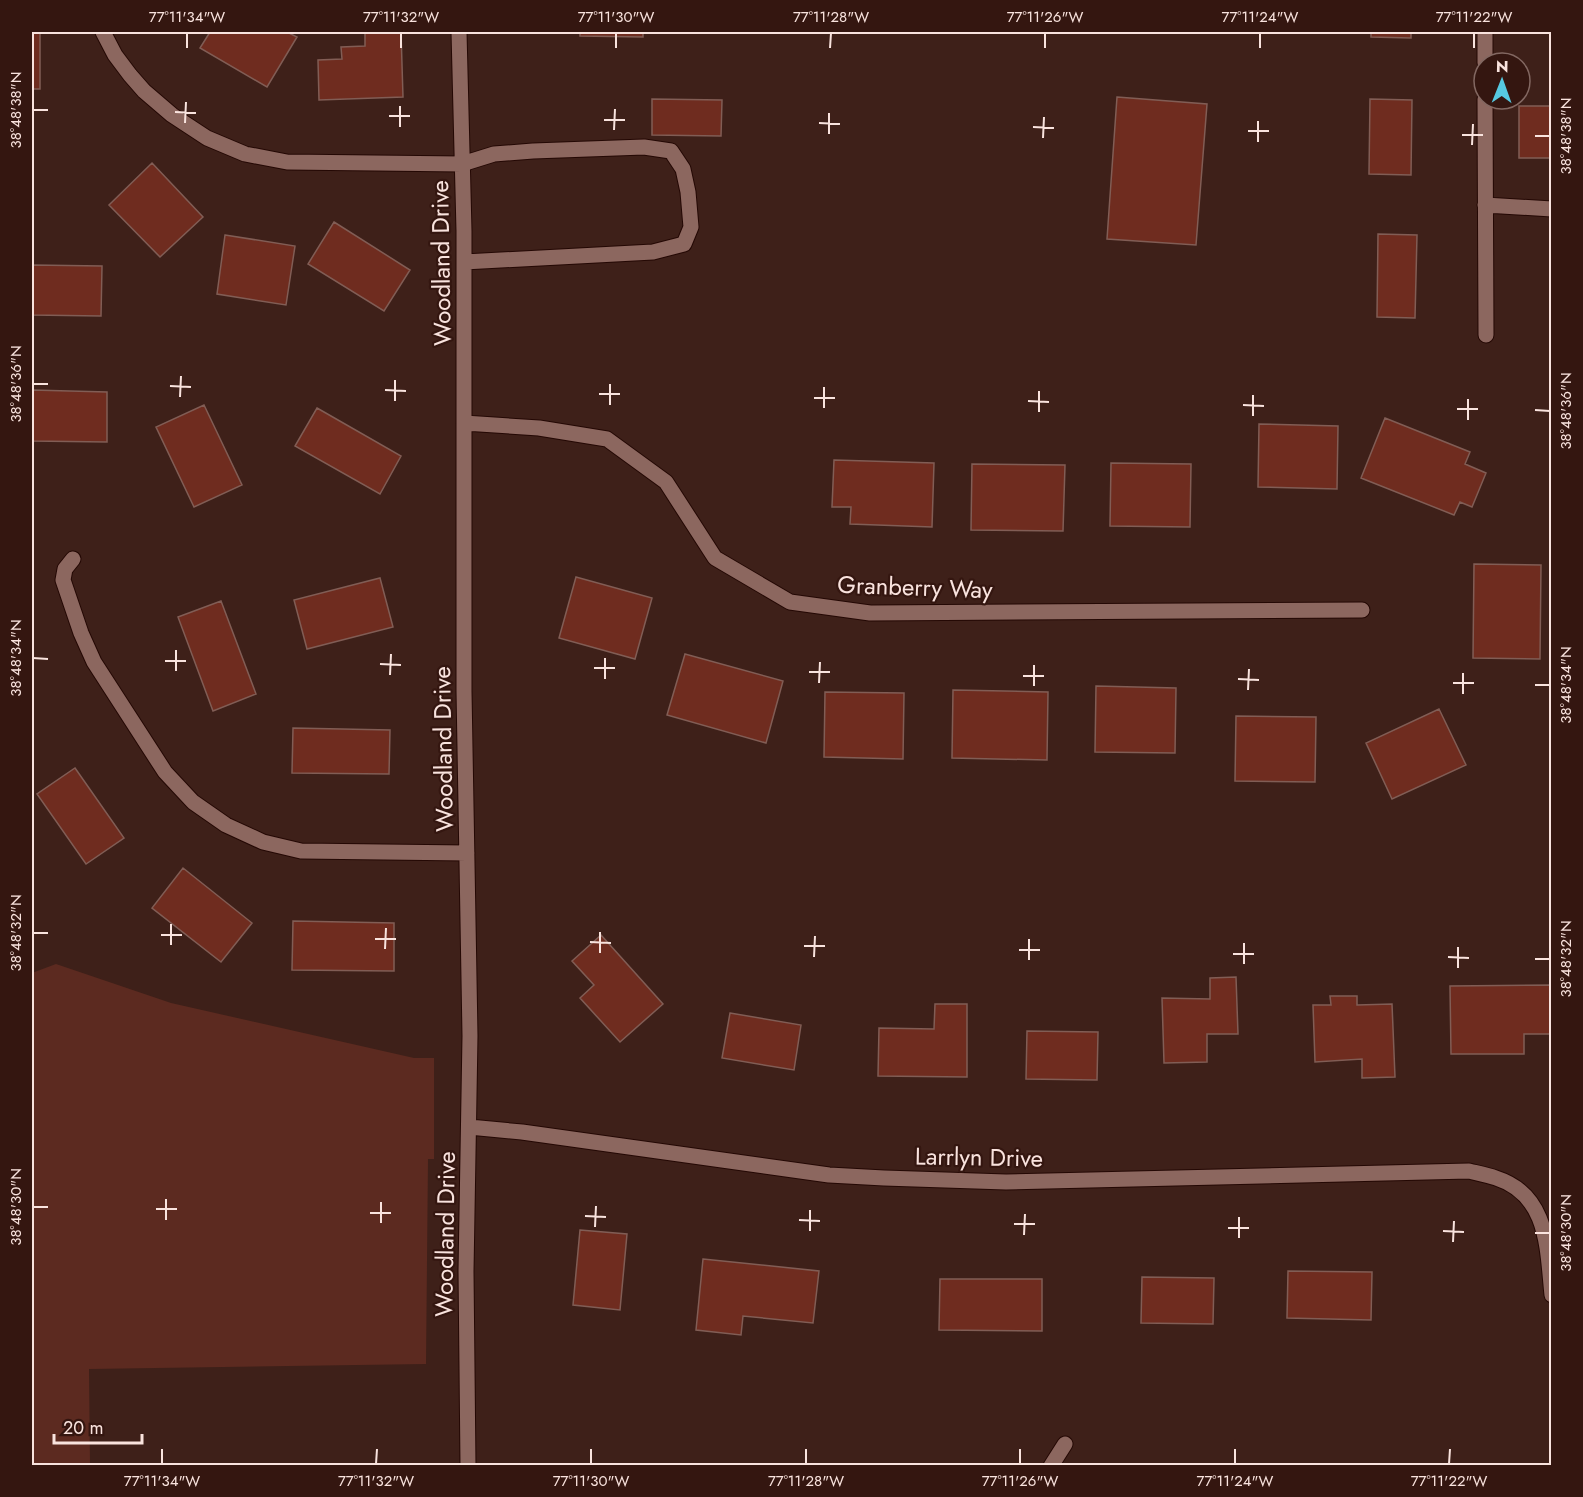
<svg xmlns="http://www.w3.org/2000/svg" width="1583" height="1497" font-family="Jost,sans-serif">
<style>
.green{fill:#5c2a20}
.building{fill:#6f2c1f;stroke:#815d55;stroke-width:1.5}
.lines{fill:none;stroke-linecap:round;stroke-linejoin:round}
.minor-casing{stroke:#240804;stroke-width:17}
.minor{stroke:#8c675f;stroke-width:15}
.ticks{fill:none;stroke:#f9e3de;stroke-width:2}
.labels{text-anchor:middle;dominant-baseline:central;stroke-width:4.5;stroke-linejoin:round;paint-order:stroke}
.street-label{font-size:24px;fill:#f9e3de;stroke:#341610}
.neatline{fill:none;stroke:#f9e3de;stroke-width:2}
.ticks-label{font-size:15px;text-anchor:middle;fill:#f9e3de}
</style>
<rect width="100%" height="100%" fill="#3e2019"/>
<path class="green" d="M56 964 171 1003 414 1058H434V1159H428L426 1364 89 1369 90 1465H32V973Z"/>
<path class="building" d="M32 32H40V89H32Z
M210 32H287L297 37 267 87 200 48Z
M365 32H401L403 97 319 100 318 60 342 59 341 47 365 46Z
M580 32H643V37L580 36Z
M1371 32H1411V38L1371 37Z
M1117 97 1207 104 1196 245 1107 239Z
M652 99 722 100 721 136 652 135Z
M1370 99 1412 100 1411 175 1369 174Z
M1519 106H1552V158H1519Z
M152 163 203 217 160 257 109 205Z
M334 222 410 270 384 311 308 264Z
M1378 234 1417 235 1415 318 1377 317Z
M225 235 295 246 286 305 217 294Z
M32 265 102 266 101 316 32 315Z
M32 390 107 392V442L32 441Z
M204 405 242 485 194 507 156 427Z
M317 408 401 456 380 494 295 446Z
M1385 418 1470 452 1465 464 1486 473 1472 507 1460 502 1454 515 1361 478Z
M1259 424 1338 426 1337 489 1258 487Z
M834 460 934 463 932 527 850 524 851 507H832Z
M1111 463 1191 464 1190 527 1110 526Z
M972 464 1065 465 1063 531 971 530Z
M1474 564 1541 565 1540 659 1473 658Z
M576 577 652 598 635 659 559 638Z
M380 578 393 627 307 649 294 600Z
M221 601 256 694 213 711 178 617Z
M685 654 783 681 766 743 667 715Z
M1096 686 1176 688 1175 753 1095 752Z
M953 690 1048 692 1047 760 952 758Z
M825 692 904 693 903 759 824 757Z
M1439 709 1466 765 1392 799 1366 743Z
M1236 716 1316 717 1315 782 1235 781Z
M293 728 390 730 389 774 292 773Z
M75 768 124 838 86 864 37 794Z
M183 868 252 923 221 962 152 908Z
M293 921 394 923V971L292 970Z
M601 935 663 1004 620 1042 580 998 594 985 572 961Z
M1236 977 1238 1034H1207V1062L1164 1063 1162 998 1210 999V978Z
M1552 985V1034H1524V1054H1451L1450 986Z
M1330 996H1357V1005L1392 1004 1395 1077 1362 1078V1059L1315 1062 1313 1005H1331Z
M935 1004H967V1077L878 1076 879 1028 934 1029Z
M730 1013 801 1025 794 1070 722 1058Z
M1027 1031 1098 1032 1097 1080 1026 1079Z
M580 1230 627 1234 620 1310 573 1305Z
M703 1259 819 1271 813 1323 743 1316 741 1335 696 1330Z
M1288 1271 1372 1272 1371 1320 1287 1318Z
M1142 1277 1214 1278 1213 1324 1141 1323Z
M940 1279H1042V1331L939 1330Z"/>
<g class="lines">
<g class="minor-casing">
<path id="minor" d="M103 32 115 55 130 75 144 91 172 115 207 138 245 154 287 162 462 164 494 154 533 151 644 147 671 151 683 169 688 192 691 227 684 244 653 252 464 262
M459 32 464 231V691L470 1036 466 1271 468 1466
M1485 32V63
M1485 99 1486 335
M1485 205 1552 209
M464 423 539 428 607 439 666 482 715 558 790 602 870 613 1362 610
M73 559 65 569 63 580 81 633 94 662 165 772 193 802 226 825 263 842 301 851 467 853
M469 1127 522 1132 829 1175 884 1178 1006 1182 1469 1171C1477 1173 1487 1175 1496 1178 1549 1195 1547 1249 1552 1295
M1051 1466 1065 1444"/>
</g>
<use href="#minor" class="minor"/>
</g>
<path class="ticks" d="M187 48V33M401 48V33M616 48V33M830 48 831 33M1045 48V33M1260 48V33M1474 48V33M33 110H48M175 112 196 113M389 116H410M604 120H625M185 123 186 102M819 123 840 124M400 127V106M1033 127 1054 128M614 130 615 109M1248 131H1269M829 134V113M1462 135H1483M1535 136H1550M1043 138 1044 117M1258 142V121M1472 145 1473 124M33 384H48M170 386 191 387M385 390 406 391M599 394H620M180 397 181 376M814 398H835M395 401V380M1028 401 1049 402M610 405V384M1243 405 1264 406M824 408V387M1457 409H1478M1535 410 1550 411M1039 412V391M1253 416V395M1468 420V399M33 658 48 659M165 661H186M380 664 401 665M594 668H615M176 671V650M809 672H830M390 675 391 654M1023 676H1044M605 679V658M1238 679 1259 680M819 683 820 662M1453 683H1474M1535 685H1550M1034 686V665M1248 690 1249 669M1463 694V673M33 933H48M161 935H182M375 939H396M590 942 611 943M171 945V924M804 946H825M385 949 386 928M1019 950H1040M600 953V932M1233 954H1254M814 957 815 936M1448 957 1469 958M1535 959H1550M1029 960V939M1244 964V943M1458 968V947M33 1207H48M156 1209H177M370 1213H391M585 1216 606 1217M166 1220V1199M799 1220 820 1221M381 1223V1202M1014 1224H1035M595 1227 596 1206M1228 1228H1249M810 1231V1210M1443 1231 1464 1232M1535 1233H1550M1024 1235 1025 1214M1239 1238V1217M1453 1242 1454 1221M162 1464V1449M376 1464 377 1449M591 1464V1449M806 1464V1449M1020 1464V1449M1235 1464V1449M1449 1464 1450 1449"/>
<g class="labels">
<g class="street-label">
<text transform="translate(441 263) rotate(-91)">Woodland Drive</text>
<text transform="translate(915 587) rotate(2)">Granberry Way</text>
<text transform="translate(443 749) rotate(-91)">Woodland Drive</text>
<text transform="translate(979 1157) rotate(1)">Larrlyn Drive</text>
<text transform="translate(445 1234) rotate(-89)">Woodland Drive</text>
</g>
</g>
<rect width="1583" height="1497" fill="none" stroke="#341610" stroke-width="66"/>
<g transform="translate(1502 81) rotate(1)"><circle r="28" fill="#341610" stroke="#836862" stroke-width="1.5"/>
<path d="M0-4.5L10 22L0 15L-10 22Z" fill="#56c9e1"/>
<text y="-9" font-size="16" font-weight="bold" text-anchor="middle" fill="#f9e3de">N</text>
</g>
<path d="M54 1434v9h88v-9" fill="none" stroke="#f9e3de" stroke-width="3"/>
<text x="63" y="1434" font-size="18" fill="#f9e3de" stroke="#341610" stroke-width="4.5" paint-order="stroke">20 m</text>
<rect x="33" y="33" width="1517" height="1431" class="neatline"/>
<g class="ticks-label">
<text x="187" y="22">77°11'34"W</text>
<text x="401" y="22">77°11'32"W</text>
<text x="616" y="22">77°11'30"W</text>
<text x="831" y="22">77°11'28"W</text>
<text x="1045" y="22">77°11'26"W</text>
<text x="1260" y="22">77°11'24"W</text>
<text x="1474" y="22">77°11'22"W</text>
<text transform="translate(16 110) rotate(-90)" y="5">38°48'38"N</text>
<text transform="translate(1566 136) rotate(-90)" y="5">38°48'38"N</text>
<text transform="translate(16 384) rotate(-90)" y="5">38°48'36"N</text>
<text transform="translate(1566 411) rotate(-90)" y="5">38°48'36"N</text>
<text transform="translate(16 658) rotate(-90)" y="5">38°48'34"N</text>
<text transform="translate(1566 685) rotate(-90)" y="5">38°48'34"N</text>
<text transform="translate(16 933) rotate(-90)" y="5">38°48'32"N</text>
<text transform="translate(1566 959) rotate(-90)" y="5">38°48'32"N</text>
<text transform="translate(16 1207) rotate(-90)" y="5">38°48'30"N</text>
<text transform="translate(1566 1233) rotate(-90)" y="5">38°48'30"N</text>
<text x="162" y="1486">77°11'34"W</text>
<text x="376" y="1486">77°11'32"W</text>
<text x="591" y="1486">77°11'30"W</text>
<text x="806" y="1486">77°11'28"W</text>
<text x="1020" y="1486">77°11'26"W</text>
<text x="1235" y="1486">77°11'24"W</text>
<text x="1449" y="1486">77°11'22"W</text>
</g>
</svg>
